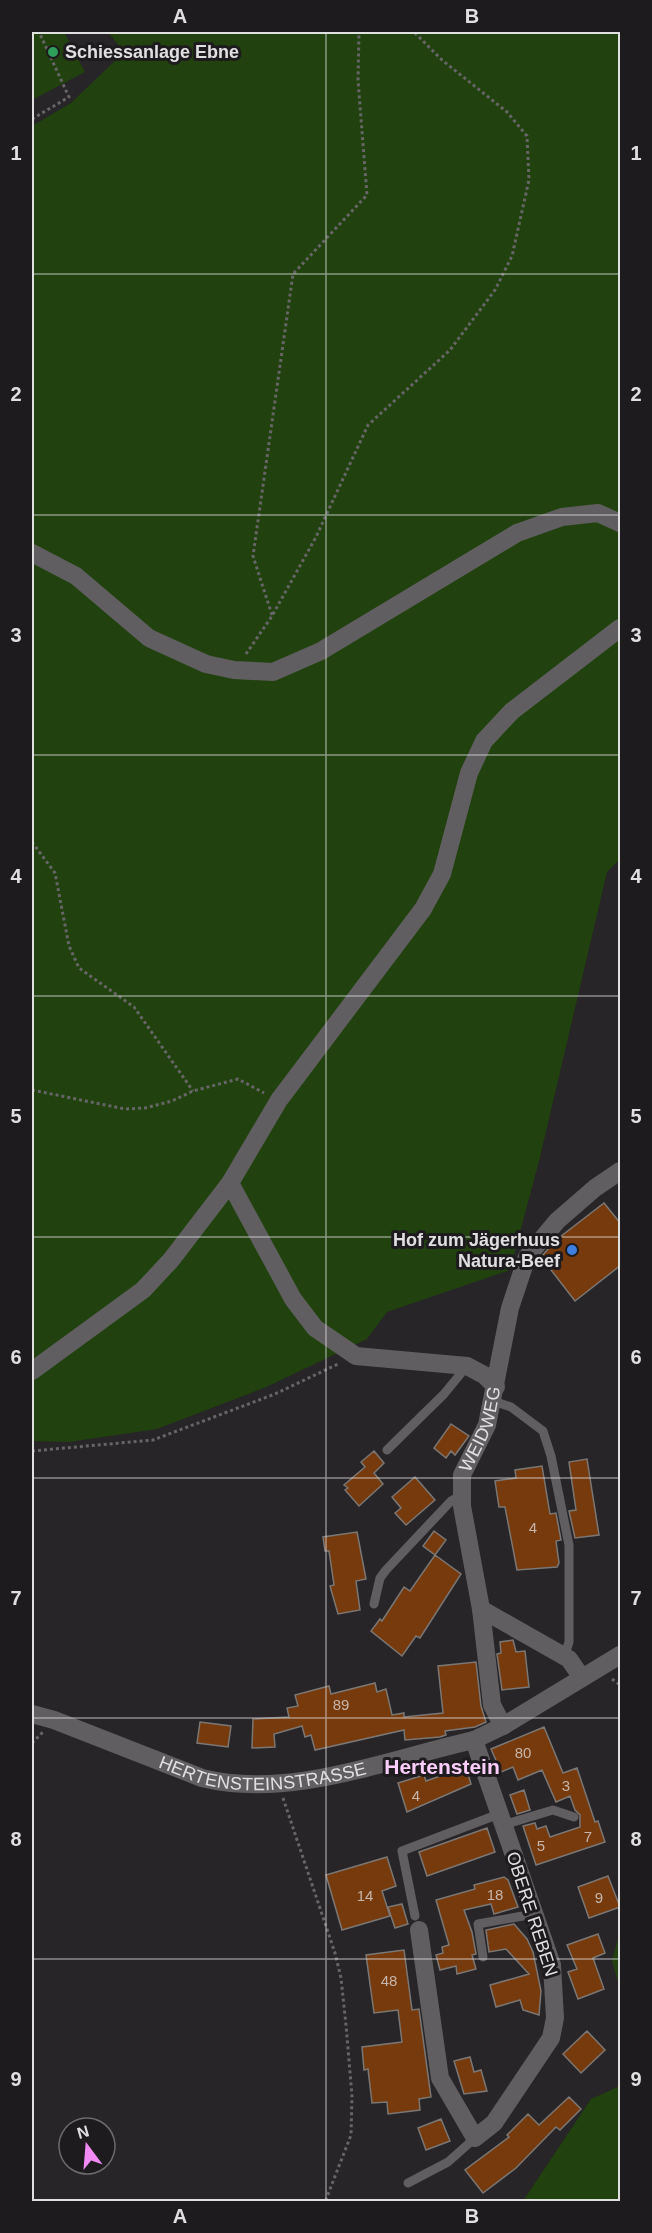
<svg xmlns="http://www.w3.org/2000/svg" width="652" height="2233" font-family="Arial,sans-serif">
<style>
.green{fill:#21420e}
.building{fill:#773a0c;stroke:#7b7775;stroke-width:1.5}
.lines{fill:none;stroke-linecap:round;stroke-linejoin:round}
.path{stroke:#676567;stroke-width:3;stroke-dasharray:3 3;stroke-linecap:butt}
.service{stroke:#615e61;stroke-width:9}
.minor{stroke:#615e61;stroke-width:18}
.tertiary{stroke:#615e61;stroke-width:18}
.grid{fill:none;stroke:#e1e0e1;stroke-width:1.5;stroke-opacity:0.55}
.leisure-dot{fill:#2e9e5b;stroke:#1e1b1e;stroke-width:2}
.shop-dot{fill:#3f7fe0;stroke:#1e1b1e;stroke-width:2}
.labels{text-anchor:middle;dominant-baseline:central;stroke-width:6;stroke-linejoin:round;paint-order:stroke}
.number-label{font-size:15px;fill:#c6b6ac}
.poi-label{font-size:18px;font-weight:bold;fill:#e1e0e1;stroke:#1e1b1e;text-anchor:start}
.street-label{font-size:18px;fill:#e1e0e1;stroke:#1e1b1e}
.quarter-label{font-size:21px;font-weight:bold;fill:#fbcdfb;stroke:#1e1b1e}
.neatline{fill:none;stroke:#e1e0e1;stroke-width:2}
.grid-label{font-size:20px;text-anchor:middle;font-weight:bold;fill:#e1e0e1}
</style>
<rect width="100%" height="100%" fill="#272527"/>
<path class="green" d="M32 32H64L85 72 32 100Z
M108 32H620V859L607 872 540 1157 510 1270 387 1312 367 1339 264 1388 157 1429 69 1442 32 1441V126L71 103 124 52Z
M620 1931V1989L612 1961Z
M620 2086V2201H523L591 2099Z"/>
<path class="building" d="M604 1203 621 1224V1265L575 1301 541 1257 556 1240Z
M451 1424 469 1436 455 1455 451 1451 446 1458 434 1448Z
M374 1451 384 1463 374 1473 383 1484 359 1506 345 1490 348 1488 344 1485 365 1467 361 1462Z
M587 1459 599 1535 575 1538 569 1511 576 1510 569 1462Z
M542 1466 550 1514 556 1513 561 1540 556 1541 559 1563 557 1567 517 1570 505 1507H499L495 1481 516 1478 515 1470Z
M415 1477 435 1500 406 1525 395 1513 401 1508 392 1497Z
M434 1531 446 1540 435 1555 423 1546Z
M357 1532 366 1579 356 1581 360 1610 338 1614 330 1586 334 1585 329 1551H325L323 1537Z
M435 1555 461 1574 420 1638 416 1636 402 1656 371 1631 380 1619 382 1621 404 1587 410 1591Z
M513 1640 516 1652 525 1651 529 1687 502 1690 497 1654 501 1653 500 1642Z
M476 1662 481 1706 486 1722 475 1727 445 1731 446 1735 440 1737 405 1740 404 1730 315 1750 311 1735 305 1737 302 1726 274 1734 275 1747 252 1748 253 1719 289 1717 287 1708 298 1706 295 1695 329 1686 331 1694 375 1683 377 1692 386 1689 392 1715 404 1713V1717L443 1713 438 1666Z
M200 1722 231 1726 228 1747 197 1743Z
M544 1727 563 1773 577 1768 595 1822 598 1821 605 1842 536 1865 523 1826 535 1823 537 1829 546 1826 550 1837 580 1827V1815L575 1810 570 1796 556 1802 542 1770 518 1780 513 1767 501 1772 491 1749Z
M466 1767 471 1784 407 1812 398 1783 424 1775 426 1781Z
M524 1790 530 1810 517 1814 510 1795Z
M487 1828 495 1852 427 1876 419 1852Z
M387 1857 396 1886 382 1891 390 1916 342 1930 326 1875Z
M608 1876 620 1907 589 1918 578 1887Z
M504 1877 508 1880 518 1907 494 1914 491 1904 464 1910 472 1932 476 1954 472 1955 476 1969 457 1974 456 1966 440 1970 436 1955 443 1953 442 1947 449 1945 436 1900 475 1889 474 1885Z
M402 1904 408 1924 395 1928 388 1907Z
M514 1924 527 1939 533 1952 541 1991 539 2015 523 2010 520 2000 496 2007 490 1985 529 1974 506 1949 489 1952 486 1930Z
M598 1934 605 1953 593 1958 604 1989 578 1999 568 1972 577 1969 567 1945Z
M404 1950 412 2010 419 2009 431 2097 419 2099 420 2110 388 2114 387 2102 372 2103 368 2069 364 2070 362 2047 402 2042 398 2010 374 2013 366 1955Z
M587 2031 605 2050 581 2073 563 2054Z
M470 2057 474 2072 481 2070 487 2091 464 2094 454 2061Z
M569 2097 581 2109 560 2130 556 2127 516 2168 483 2193 465 2170 509 2137 507 2135 528 2114 539 2125Z
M441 2119 450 2141 426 2150 418 2128Z"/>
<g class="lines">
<path class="path" d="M32 119 69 97 39 32
M272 615 253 556 293 274 367 195 358 80 359 32
M246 654 272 616 316 537 368 425 450 350 495 290 512 256 529 180 527 136 507 112 442 60 414 32
M32 842 55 873 69 946 79 968 134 1007 193 1091
M32 1090 125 1109 145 1108 172 1101 193 1091 238 1079 264 1093
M32 1451 153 1440 275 1394 338 1364
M612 1679 620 1685
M32 1743 43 1732
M283 1798 335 1953 341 1978 346 2025 352 2096 351 2135 325 2202"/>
<path class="service" d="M493 1401 511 1407 543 1431 551 1456 569 1545V1642L564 1657
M387 1450 444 1394 467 1366
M374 1604 380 1578 386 1570 451 1501 461 1495
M503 1825 553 1810 574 1817
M415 1916 402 1851 499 1814
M483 1957 478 1924 534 1914
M408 2183 448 2162 475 2138"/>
<g class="minor">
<path d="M32 553 76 576 149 638 206 664 234 670 273 672 321 651 517 533 562 517 598 513 620 523"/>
<path d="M230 1183 293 1299 315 1328 356 1356 467 1366 484 1375 496 1387"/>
<path d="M32 1371 143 1290 171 1260 230 1183 279 1100 423 909 442 874 469 773 484 741 512 711 620 628"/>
<path d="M481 1609 569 1659 582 1678"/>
<path id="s1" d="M503 1726 492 1705 481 1609 462 1506V1475L487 1425 510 1308 527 1257 557 1221 595 1188 620 1171"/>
<path d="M419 1930 440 2078 475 2138 494 2123 551 2038 555 2018 552 1965 474 1740"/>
</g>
<path class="tertiary" id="s2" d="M32 1714 54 1720 202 1778C290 1800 388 1759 474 1740L503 1726 620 1655"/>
</g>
<path class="grid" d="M326 32V2202M32 274H620M32 515H620M32 755H620M32 996H620M32 1237H620M32 1478H620M32 1718H620M32 1959H620"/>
<circle class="leisure-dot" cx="53" cy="52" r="6"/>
<circle class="shop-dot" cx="572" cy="1250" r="6"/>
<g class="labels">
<g class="number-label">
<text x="533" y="1527">4</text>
<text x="341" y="1704">89</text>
<text x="523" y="1752">80</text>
<text x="566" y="1785">3</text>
<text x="416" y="1795">4</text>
<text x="588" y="1836">7</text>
<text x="541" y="1845">5</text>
<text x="495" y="1894">18</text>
<text x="365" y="1895">14</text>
<text x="599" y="1897">9</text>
<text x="389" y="1980">48</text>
</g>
<g class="poi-label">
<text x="65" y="52">Schiessanlage Ebne</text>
<text x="560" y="1240" text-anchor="end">Hof zum Jägerhuus<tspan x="560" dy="21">Natura-Beef</tspan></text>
</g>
<g class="street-label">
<text stroke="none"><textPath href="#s1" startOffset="306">WEIDWEG</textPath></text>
<text stroke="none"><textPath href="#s2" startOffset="242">HERTENSTEINSTRASSE</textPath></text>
<text transform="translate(532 1914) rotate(72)">OBERE REBEN</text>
</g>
<g class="quarter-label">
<text x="442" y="1766">Hertenstein</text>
</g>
</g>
<rect width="652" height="2233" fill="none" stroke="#1e1b1e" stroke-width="66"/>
<g transform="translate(87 2146) rotate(344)"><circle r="28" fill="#1e1b1e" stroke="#6c6a6c" stroke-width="1.5"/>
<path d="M0-4.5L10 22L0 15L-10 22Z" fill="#f18af4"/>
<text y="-9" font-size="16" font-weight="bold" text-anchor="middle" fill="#e1e0e1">N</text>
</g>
<rect x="33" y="33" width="586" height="2167" class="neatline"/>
<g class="grid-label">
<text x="180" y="23">A</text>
<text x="472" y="23">B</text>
<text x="16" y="160">1</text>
<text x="636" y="160">1</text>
<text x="16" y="401">2</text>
<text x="636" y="401">2</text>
<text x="16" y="642">3</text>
<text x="636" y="642">3</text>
<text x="16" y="883">4</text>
<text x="636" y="883">4</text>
<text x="16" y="1123">5</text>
<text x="636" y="1123">5</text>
<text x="16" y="1364">6</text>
<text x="636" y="1364">6</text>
<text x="16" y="1605">7</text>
<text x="636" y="1605">7</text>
<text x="16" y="1846">8</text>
<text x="636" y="1846">8</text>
<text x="16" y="2086">9</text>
<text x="636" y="2086">9</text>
<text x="180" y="2223">A</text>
<text x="472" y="2223">B</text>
</g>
</svg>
